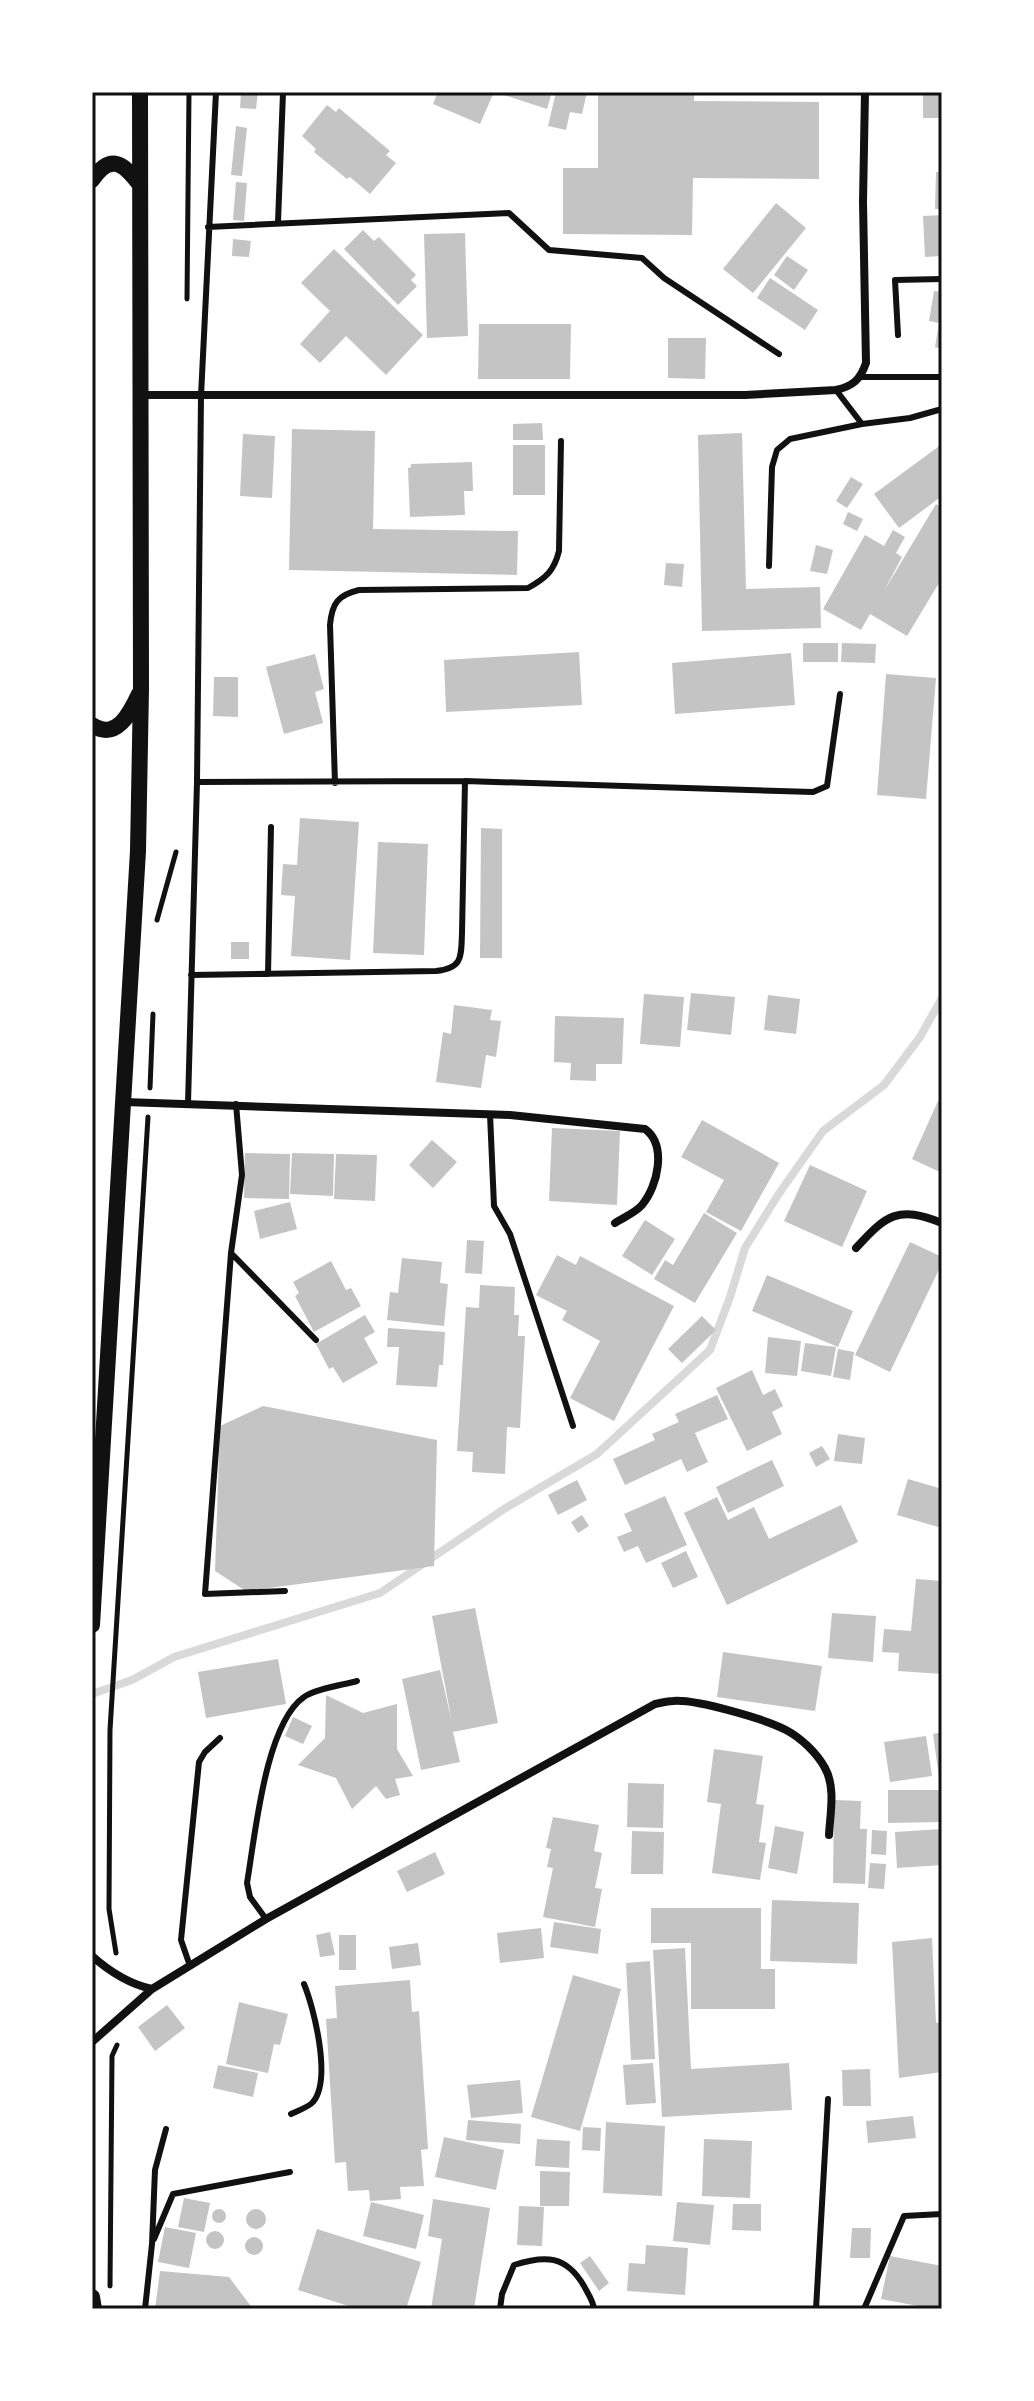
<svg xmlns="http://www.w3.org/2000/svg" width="1034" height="2401" font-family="'Open Sans',sans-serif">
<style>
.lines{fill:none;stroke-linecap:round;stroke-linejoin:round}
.stream{stroke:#d9d9d9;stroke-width:8}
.building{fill:#c4c4c4}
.path{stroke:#111;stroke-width:5}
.service{stroke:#111;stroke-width:6}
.minor{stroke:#111;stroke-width:8}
.secondary{stroke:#111;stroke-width:16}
.neatline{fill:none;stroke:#111;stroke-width:3}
</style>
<rect width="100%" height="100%" fill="#fff"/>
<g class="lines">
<path class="stream" d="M92 1694 132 1680 174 1657 380 1593 504 1509 597 1454 710 1350 730 1297 745 1248 778 1195 823 1131 884 1085 920 1037 942 998"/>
</g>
<path class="building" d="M241 92H258L256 109 240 108Z
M438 92H494L480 124 433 104Z
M495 92H552L547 109Z
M556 92H587L582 114 570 112 566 130 548 126Z
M598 92H694V101L819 102V179L693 178 692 235 563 234V168H598Z
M923 92H942V118H923Z
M327 105 336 112 339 108 390 151 386 155 396 163 370 194 350 177 347 179 314 152 316 149 302 136Z
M236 126 247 128 242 176 231 175Z
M936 172H942V209H935Z
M236 182 247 183 244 221 233 220Z
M776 203 806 228 753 293 723 269Z
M942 215V256L925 257 923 216Z
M363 230 374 241 379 237 416 275 411 280 417 286 398 305 344 249Z
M465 233 468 336 427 338 424 234Z
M233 239 251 241 249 257 232 256Z
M334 249 423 335 386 375 346 336 320 363 300 344 330 311 301 283Z
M787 256 808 270 794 290 774 275Z
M770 278 818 310 805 330 757 298Z
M934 291 942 292V349L935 347 939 323 929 321Z
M479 324H571L570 379H478Z
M668 338H706L705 379 668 378Z
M542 423 543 440H513V424Z
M292 429 375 431 373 529 518 531 517 575 289 570Z
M742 433 746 589 820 587 821 628 702 631 698 435Z
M243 434 275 436 272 498 240 496Z
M942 444V496L899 528 874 494Z
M513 445H545V495H513Z
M472 462 473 491H464L465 515 410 517 408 468 411 467V464Z
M851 477 863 484 847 508 836 501Z
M936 504 942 508V578L907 636 870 614 861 630 823 609 865 535 884 546 893 530 905 537 896 553 902 557 884 591Z
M848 512 863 519 857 531 843 524Z
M816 545 833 550 827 574 810 571Z
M666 563 684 564 682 587 664 585Z
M803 643H838V662H803Z
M842 643 876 644 875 663 841 662Z
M579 652 582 705 446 712 444 660Z
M791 653 795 705 675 714 672 663Z
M315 654 324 689 315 692 323 723 284 734 266 667Z
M886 674 936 678 926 799 877 795Z
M214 677H238V717L213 716Z
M300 818 359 822 350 960 291 956 295 896 281 895 283 864 297 865Z
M481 828 502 829V958H480Z
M378 842 428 844 424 955 373 953Z
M231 942H249V959H231Z
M691 993 735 997 731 1035 687 1030Z
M644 994 684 997 680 1047 640 1044Z
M768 995 800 999 796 1034 764 1030Z
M454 1005 492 1010 490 1020 501 1021 496 1057 486 1055 481 1088 436 1082 443 1032 451 1034Z
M555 1016 624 1018 622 1064H596V1081L570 1080 571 1063 554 1062Z
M938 1101 942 1103V1173L912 1159Z
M702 1120 779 1163 741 1231 706 1212 724 1180 681 1157Z
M552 1128 620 1131 617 1205 549 1201Z
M432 1140 457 1162 433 1188 409 1165Z
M245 1153 290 1154 289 1199 244 1198Z
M292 1153 334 1154 333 1196 290 1194Z
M336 1154 377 1155 375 1201 334 1199Z
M810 1165 867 1191 842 1247 784 1221Z
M290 1202 297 1229 260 1239 254 1211Z
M704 1213 737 1233 695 1303 654 1279 665 1260 673 1265Z
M645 1220 675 1239 652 1275 622 1256Z
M467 1240 484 1241 482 1274 465 1273Z
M910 1242 942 1257V1263L890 1372 855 1355Z
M557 1255 576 1265 580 1256 674 1306 614 1421 570 1398 600 1341 562 1320 567 1311 536 1295Z
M402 1258 442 1262 440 1283 448 1284 444 1326 387 1320 390 1292 398 1293Z
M331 1261 346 1290 351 1288 361 1306 314 1332 295 1296 299 1293 293 1282Z
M767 1275 853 1311 838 1347 752 1311Z
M480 1285 515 1287 514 1315H519L518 1336H525L520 1428 507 1427 505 1474 472 1472 473 1452 457 1451 466 1307 479 1308Z
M365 1315 375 1332 364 1338 378 1363 343 1383 333 1367 329 1369 316 1344Z
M702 1316 716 1330 682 1363 668 1349Z
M388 1328 445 1332 443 1365H439L437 1387 396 1385 399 1347H387Z
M768 1337 801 1341 797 1376 765 1373Z
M805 1343 836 1347 831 1376 801 1371Z
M838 1349 854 1352 850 1380 833 1377Z
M752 1370 763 1395 775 1389 783 1406 772 1412 782 1434 747 1451 716 1388Z
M717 1395 728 1419 695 1433 708 1462 687 1472 681 1459 625 1485 613 1459 655 1440 652 1434 679 1422 675 1414Z
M263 1406 437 1440 434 1566 246 1591 215 1571 220 1426Z
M838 1434 865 1438 862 1464 834 1461Z
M822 1446 830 1459 816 1467 809 1453Z
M772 1460 784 1486 728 1513 716 1487Z
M908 1479 942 1489V1528L897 1515Z
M577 1480 587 1500 558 1515 548 1495Z
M665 1496 687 1545 646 1563 638 1546 624 1552 617 1537 632 1531 624 1514Z
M717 1497 728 1520 754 1507 769 1539 841 1505 858 1542 727 1605 684 1513Z
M582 1515 589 1526 578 1533 571 1522Z
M686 1551 698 1577 673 1588 661 1563Z
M916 1579 942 1581V1674L898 1671 899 1653 882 1652 884 1629 911 1631Z
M475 1608 498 1723 453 1732 460 1762 421 1770 402 1679 440 1670 452 1723 432 1616Z
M832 1613 876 1616 873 1662 828 1658Z
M723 1652 822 1666 815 1711 717 1697Z
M278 1659 286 1704 206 1718 198 1672Z
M326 1695 363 1713 397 1704V1749L413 1776 395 1779 400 1795 386 1799 376 1786 352 1809 336 1778 298 1765 325 1738Z
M293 1717 312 1726 303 1744 285 1736Z
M942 1732V1777H939L933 1734Z
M926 1736 932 1776 890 1782 884 1742Z
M714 1749 763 1756 756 1804 764 1805 759 1842 766 1843 760 1880 712 1873 721 1804 707 1802Z
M628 1783 664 1784 663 1828 627 1827Z
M888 1790H942V1822L888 1823Z
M834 1800 861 1801 860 1829H867L865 1884 833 1883Z
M553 1817 599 1825 594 1851 602 1853 595 1888 602 1889 595 1927 543 1917 553 1868 547 1867 551 1849 546 1848Z
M775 1826 804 1832 797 1874 768 1868Z
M942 1829V1865L897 1868 895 1832Z
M872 1830 887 1831 886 1855 871 1854Z
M632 1831 664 1832 663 1874H631Z
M435 1852 445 1874 407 1892 397 1871Z
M870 1863 886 1864 884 1889 868 1888Z
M772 1900 859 1903 857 1964 770 1961Z
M651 1908H761V1969H775V2009H691V1943H651Z
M554 1922 601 1929 598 1954 550 1947Z
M541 1928 544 1958 500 1963 497 1933Z
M330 1932 335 1955 320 1957 316 1935Z
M339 1935H356V1970H339Z
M932 1938 936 2023 942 2022V2072L899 2078 892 1942Z
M418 1943 421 1965 392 1969 389 1947Z
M685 1948 691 2069 789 2063 792 2110 662 2117 653 1950Z
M650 1961 655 2059 631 2060 626 1963Z
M573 1975 621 1989 580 2131 531 2117Z
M410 1980 412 2012 419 2011 428 2149 421 2150 424 2186 400 2187 401 2199 370 2201 369 2190 348 2191 346 2162 335 2163 326 2019 337 2018 335 1986Z
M239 2002 288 2014 280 2045 274 2044 268 2073 226 2064Z
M167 2005 185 2028 155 2051 138 2027Z
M653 2063 656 2103 626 2105 623 2065Z
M218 2065 258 2073 253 2097 213 2088Z
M870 2069 871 2106H843L842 2070Z
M520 2080 523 2113 471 2118 467 2085Z
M913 2116 916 2138 868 2143 866 2121Z
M468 2120 521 2124 520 2144 466 2140Z
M606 2122 665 2126 662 2196 603 2193Z
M583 2127 601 2128 600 2151 582 2150Z
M444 2137 504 2150 496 2190 435 2177Z
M537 2139 570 2141 569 2168 535 2166Z
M704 2139 752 2141 750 2198 702 2196Z
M540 2171 570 2172 569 2206H540Z
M184 2198 210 2203 204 2232 178 2227Z
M433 2199 490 2208 474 2309H431L442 2239 428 2236Z
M371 2202 424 2215 416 2249 363 2236Z
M677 2202 714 2205 710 2245 673 2241Z
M733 2204H761V2231L732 2230Z
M519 2206 544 2207 542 2246 517 2245Z
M212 2216a7 7 0 1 1 14 0a7 7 0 1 1-14 0Z
M246 2219a10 10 0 1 1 20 0a10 10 0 1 1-20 0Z
M165 2227 196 2233 189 2268 158 2262Z
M852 2228H871L870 2258H850Z
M317 2229 421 2262 406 2309H358L298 2290Z
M206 2240a9 9 0 1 1 18 0a9 9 0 1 1-18 0Z
M245 2246a9 9 0 1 1 18 0a9 9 0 1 1-18 0Z
M646 2245 688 2248 685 2295 627 2291 629 2263 645 2264Z
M590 2256 609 2283 599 2291 580 2263Z
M890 2256 942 2266V2309H917L918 2306 881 2299Z
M160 2271 229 2277 253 2309H155Z"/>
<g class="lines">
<path class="path" d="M187 299 189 92
M157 920 176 852
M150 1088 153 1014
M116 1953 109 1909 110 1730 148 1117
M110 2286 112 2056 117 2045"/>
<path class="service" d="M278 222 283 93
M208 227 509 213 549 250 642 258 664 278 779 354
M898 335 895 280 942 279
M861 377H942
M836 390 862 424 910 418 942 409
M769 566 772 467 777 450 790 439 862 424
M197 782 465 781 813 792 827 786 840 694
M335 783 330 625C332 603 338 595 359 590L528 588C546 578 554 571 559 551L561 441
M268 974 271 827
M191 975 436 971C463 968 461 957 462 933L465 781
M188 1103 197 782 201 396 216 92
M236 1104 242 1175 231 1253 205 1594 285 1591
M490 1114 494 1206 510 1234 573 1426
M231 1253 316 1340
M266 1919 250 1897 247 1883C255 1837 265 1724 304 1697 314 1689 343 1685 357 1681
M190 1966 181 1940 199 1762 205 1752 220 1738
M291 2114C297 2111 309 2107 313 2102 332 2080 314 2008 304 1984
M154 2239 173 2194 290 2172
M145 2309 152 2244 155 2170 166 2129
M500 2309 502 2294 514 2265C545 2255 566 2255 584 2286 588 2294 593 2300 594 2309
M816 2309 828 2099
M864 2309 904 2216 942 2214"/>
<path class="minor" d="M141 395H745L836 390C853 386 860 380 866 363L863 202 865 92
M124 1102 510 1115 645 1129C667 1145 658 1186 642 1205 635 1213 624 1217 615 1223
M856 1248C886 1215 898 1205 942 1223
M92 1956C110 1972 129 1984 152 1989
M92 2042 152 1989 266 1919 655 1704C661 1703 667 1701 673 1701 696 1699 765 1719 786 1730 801 1738 817 1753 825 1768 836 1788 830 1814 829 1835"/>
<path class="secondary" d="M92 180C111 152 124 164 140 185
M92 725C117 741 130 713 139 694
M92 1625 138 851 141 689 140 92
M92 2297 94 2309"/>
</g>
<rect width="1034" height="2401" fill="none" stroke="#ffffff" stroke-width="188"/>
<rect x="94" y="94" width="846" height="2213" class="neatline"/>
</svg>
